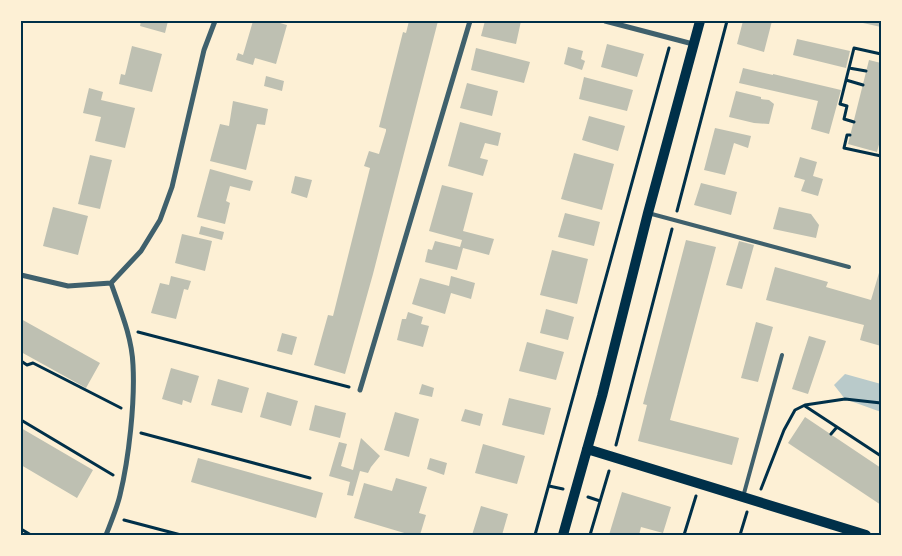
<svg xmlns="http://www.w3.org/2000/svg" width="902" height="556" font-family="'PT Sans',sans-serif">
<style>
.green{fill:#b9caca}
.building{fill:#bec0b2}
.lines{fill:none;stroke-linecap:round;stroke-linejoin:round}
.path{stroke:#003049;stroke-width:3}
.service{stroke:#3f606c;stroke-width:4}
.minor{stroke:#3f606c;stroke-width:5}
.secondary{stroke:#003049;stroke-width:10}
.neatline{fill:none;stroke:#003049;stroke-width:2}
</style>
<rect width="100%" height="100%" fill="#fdf0d5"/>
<path class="green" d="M845 374 881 384V412L845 399 834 385Z"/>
<path class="building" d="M141 21H168L165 33 140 26Z
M253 21H273L287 25 276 64 255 58 253 65 236 60 238 53 243 55Z
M409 21H438L373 274 345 374 314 365 328 315 333 316 370 168 364 166 369 151 379 154 386 131V129L379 127 403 32 406 33Z
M485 21H521L516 44 481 36Z
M743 21H772L764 52 737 44Z
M863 21H881V27L863 23Z
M797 39 850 51 846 68 793 55Z
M607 44 644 54 637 77 601 67Z
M132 46 162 54 152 92 119 84 121 74 125 75Z
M568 47 583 51 581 59 585 61 582 70 564 64Z
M476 48 530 62 524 83 471 70Z
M869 60 881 63V137L877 152 848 144Z
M743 68 773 75V74L841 90 829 134 811 129 818 101 739 83Z
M266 76 284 81 282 91 264 86Z
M584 77 633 90 627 111 579 99Z
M467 83 498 91 492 116 460 108Z
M89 88 103 92 101 100 135 108 125 148 95 141 101 117 83 113Z
M736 91 761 97V99L769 100 774 104 769 124 754 123 729 117Z
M233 101 268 109 265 125 257 124 246 170 210 161 220 124 229 126Z
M589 116 625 126 618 151 582 140Z
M460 122 501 133 498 146 485 143 480 158 488 160 483 176 448 166Z
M715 128 751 136 748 148 734 143 725 175 704 170Z
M574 153 614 164 602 210 561 199Z
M90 155 112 160 100 209 78 204Z
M800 157 817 162 813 176 823 179 818 196 801 191 805 180 794 177Z
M210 169 253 181 250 191 230 186 226 201 230 203 225 224 197 217Z
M295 176 312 180 307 198 291 193Z
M701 183 737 192 731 215 694 205Z
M442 185 473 193 463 231 494 239 489 255 463 248 457 270 425 262 428 249 432 250 435 241 460 247 462 240 429 231Z
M53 207 88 216 78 255 43 246Z
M779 207 811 214 819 225 816 238 773 229Z
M565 213 600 222 594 246 558 237Z
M201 226 224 232 222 240 199 234Z
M182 234 212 241 205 271 175 263Z
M686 240 716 247 670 420 739 438 732 465 638 441 647 405 643 404Z
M739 241 754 245 742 289 726 285Z
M552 250 588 259 577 304 540 295Z
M881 266V346L860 340 864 325 766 300 775 267 828 282 826 287 871 300Z
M171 276 191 281 188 290 184 289 176 319 151 313 160 283 169 285Z
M451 276 475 283 471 299 451 293 445 314 412 304 420 278 449 286Z
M546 309 574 317 568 340 540 333Z
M408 312 423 317 421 324 429 326 423 347 397 340 402 319H406Z
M21 319 100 363 86 388 21 352Z
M756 322 773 327 758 382 741 378Z
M282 333 297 337 292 355 277 351Z
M809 336 826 341 808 394 792 389Z
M527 342 564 352 556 380 519 371Z
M171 368 199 376 191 403 183 400 182 405 162 399Z
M218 379 249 388 242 413 211 405Z
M422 384 434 388 432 397 419 394Z
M267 392 298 401 291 426 260 417Z
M509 398 551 408 544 435 502 425Z
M315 405 346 413 340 438 309 430Z
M465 409 483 414 480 426 461 421Z
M395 412 419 419 409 457 384 450Z
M805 417 881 468V505L788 443Z
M21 428 93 470 77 498 21 465Z
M361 438 380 456 371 467 368 473 360 471 353 496 347 495 350 482 329 476 339 442 347 444 341 466 353 470Z
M483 444 525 456 517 484 475 473Z
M198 458 323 493 316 518 191 482Z
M430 458 447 463 444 475 427 469Z
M396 478 427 487 419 513 426 515 420 535H411L354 518 364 483 392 491Z
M622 492 671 507 663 533 641 527 639 535H609Z
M481 506 508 514 502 535H472Z"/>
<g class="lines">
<path class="path" d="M849 68 866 71
M846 80 863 85
M854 122 844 119 847 106 840 104 854 48 881 54
M850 135H847L844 148 881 156
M677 211 727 21
M138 332 349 387
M21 361 27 365 33 363 121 408
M805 406 881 456
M21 420 113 475
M141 433 310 478
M831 434 837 427
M616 445 672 229
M549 486 563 489
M761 489 784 430 795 410 805 405 845 399 881 403
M588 497 600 501
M124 520 181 535
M21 529 31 535
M535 535 669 48
M590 535 609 471
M684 535 696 496
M740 535 747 512"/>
<path class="service" d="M648 213 849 267
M743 497 782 355"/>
<path class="minor" d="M605 21 693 44
M21 275 68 286 111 283
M111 283 141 251 160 220 172 187 204 50 215 21
M360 390 470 21
M106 535C111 522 117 508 120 495 129 458 135 402 133 365 132 337 120 309 111 283"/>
<path class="secondary" d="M587 449 866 535
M563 535 602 396 648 213 700 21"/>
</g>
<rect width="902" height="556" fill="none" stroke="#fdf0d5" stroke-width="45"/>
<rect x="22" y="22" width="858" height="512" class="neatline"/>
</svg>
